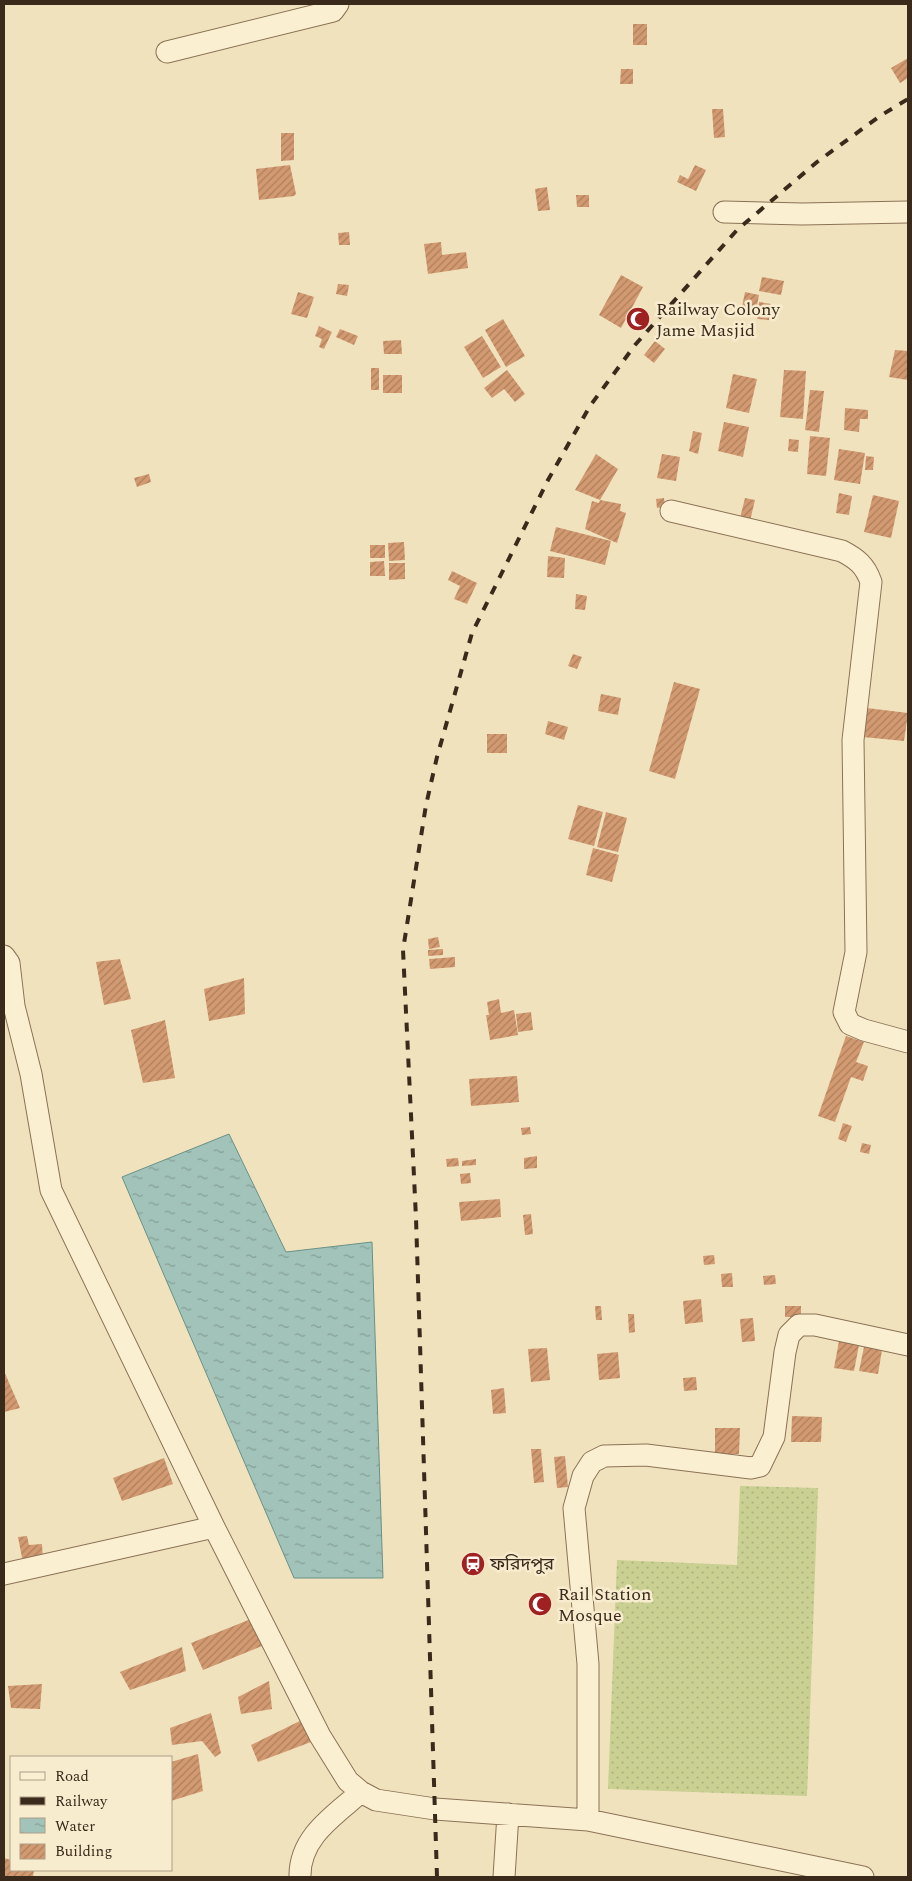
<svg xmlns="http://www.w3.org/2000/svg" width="912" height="1881" font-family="Spectral,'Noto Sans Bengali',serif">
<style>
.grass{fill:url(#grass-dots)}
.water{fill:url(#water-ripples);stroke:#699187}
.building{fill:url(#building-hatch)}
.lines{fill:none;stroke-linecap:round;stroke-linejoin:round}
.minor-casing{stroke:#8b7255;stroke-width:23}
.minor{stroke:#fbefd2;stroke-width:21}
.rail{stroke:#392a1b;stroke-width:4;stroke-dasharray:9 9;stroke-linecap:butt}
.labels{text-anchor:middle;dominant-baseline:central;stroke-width:5;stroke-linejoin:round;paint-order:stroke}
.poi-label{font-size:18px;fill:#392a1b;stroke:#f8eccf;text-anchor:start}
</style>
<defs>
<pattern id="grass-dots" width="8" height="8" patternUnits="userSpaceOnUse" patternTransform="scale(1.25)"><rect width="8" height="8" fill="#c9d092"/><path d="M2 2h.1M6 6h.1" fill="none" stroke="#adb37d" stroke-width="1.8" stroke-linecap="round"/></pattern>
<pattern id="water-ripples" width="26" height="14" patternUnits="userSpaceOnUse" patternTransform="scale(1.25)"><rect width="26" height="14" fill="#a2c3b9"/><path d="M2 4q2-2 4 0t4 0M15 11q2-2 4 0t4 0" fill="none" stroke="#859f96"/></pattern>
<pattern id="building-hatch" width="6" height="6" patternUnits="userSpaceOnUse" patternTransform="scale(1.25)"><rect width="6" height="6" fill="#d39a71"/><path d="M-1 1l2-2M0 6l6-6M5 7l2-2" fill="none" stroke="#ac7e5c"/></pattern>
</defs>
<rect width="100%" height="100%" fill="#f1e2be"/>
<path class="grass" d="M740 1486 818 1488 807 1796 608 1789 617 1560 737 1565Z"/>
<path class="water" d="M229 1134 286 1252 372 1242 383 1578H294L122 1177Z"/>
<path class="building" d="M633 24H647V45H633Z
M908 58V78L900 83 891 68Z
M621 69H633V84H620Z
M712 109H723L725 137 714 138Z
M281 133H294V160L281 161Z
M290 165 296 194 294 196 259 200 256 169Z
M695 165 706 170 696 191 677 182 680 175 688 179Z
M547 187 550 210 538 211 535 189Z
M576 195H589V207H577Z
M349 232 350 245H339L338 233Z
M441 242 442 255 466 252 468 268 428 274 424 244Z
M621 275 643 287 621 328 599 315Z
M762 277 784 281 781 295 759 291Z
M338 284 349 285 347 296 336 294Z
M298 292 314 297 307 318 291 314Z
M745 292 759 295 756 310 742 307Z
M759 302 771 304 769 320 757 319Z
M503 319 525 356 506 367 485 330Z
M319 326 332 332 324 349 319 347 322 339 315 336Z
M340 329 358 336 354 345 336 337Z
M482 336 501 367 483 378 464 347Z
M401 340 402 354H384L383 341Z
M655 341 665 349 654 363 644 355Z
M895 350 908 351V380L889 377Z
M371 368H379V390H371Z
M507 370 525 394 515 402 504 389 492 398 484 388Z
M784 370 806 371 803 419 780 417Z
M733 374 757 379 749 413 726 408Z
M383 375H402V393H383Z
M810 390 824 391 819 432 805 430Z
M845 408 868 410V419H860L859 432 844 430Z
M724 422 749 427 743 457 718 451Z
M693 431 702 433 698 454 689 451Z
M810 436 830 438 826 476 807 474Z
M789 439 799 440 798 452 788 451Z
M839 449 865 453 860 484 834 480Z
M596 454 618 469 600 500 575 490Z
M662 454 680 457 676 481 657 478Z
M866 456 874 457 873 470H865Z
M149 474 151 482 137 487 134 478Z
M839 493 852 496 849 515 836 513Z
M873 495 899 501 891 538 864 532Z
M664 498 665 507 657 508 656 499Z
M745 498 755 500 750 521 740 518Z
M600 500 621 504 620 511 626 513 617 543 585 529 592 501 599 503Z
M556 527 611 541 605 565 550 551Z
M404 542 405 560 389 561 388 543Z
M370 545H385V558H370Z
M548 556 565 558 564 578 547 577Z
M384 561 385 576H370V562Z
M389 563H405V579L389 580Z
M452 571 477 583 467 604 454 599 460 586 448 580Z
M576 594 587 596 585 610 575 609Z
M573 654 582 657 577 669 568 666Z
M674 682 700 689 675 779 649 771Z
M601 694 621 698 618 715 598 711Z
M867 708 908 713 904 741 863 737Z
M548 721 568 727 564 740 545 734Z
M487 734H507V753H487Z
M578 805 603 812 594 846 568 839Z
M606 812 627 818 618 852 597 847Z
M593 848 619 855 612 882 586 875Z
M438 937 440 947 429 949 428 939Z
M443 949V955L428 956V950Z
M455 957V967L430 969 429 959Z
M120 959 131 999 104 1005 96 962Z
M244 978 245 1014 209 1021 204 989Z
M499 999 501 1013 514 1010 518 1035 490 1040 486 1015H489L487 1002Z
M531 1012 533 1030 518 1032 516 1014Z
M165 1020 175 1078 143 1083 131 1030Z
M846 1036 864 1042 856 1062 868 1066 863 1081 851 1077 835 1122 818 1116Z
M517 1076 519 1102 471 1106 469 1079Z
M843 1123 852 1126 846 1142 838 1139Z
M530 1127 531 1134 522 1135 521 1128Z
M862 1143 871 1145 869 1154 860 1152Z
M537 1156V1168L524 1169V1158Z
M458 1158 459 1166 447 1167 446 1159Z
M476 1159V1165L462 1166V1161Z
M470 1173 471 1183 461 1184 460 1174Z
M500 1199 501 1217 461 1221 459 1202Z
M531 1214 533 1234 525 1235 523 1215Z
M714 1255 715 1264 704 1265 703 1256Z
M732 1273 733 1287H722L721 1274Z
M775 1275 776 1284 764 1285 763 1276Z
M701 1299 703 1322 685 1324 683 1301Z
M595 1306H601L602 1320H596Z
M785 1306H801V1317H785Z
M628 1314H634L635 1332 629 1333Z
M753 1318 755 1341 742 1342 740 1319Z
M839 1341 859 1345 854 1371 834 1368Z
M864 1347 882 1350 878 1374 859 1371Z
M547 1348 550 1380 531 1382 528 1349Z
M618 1352 620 1378 599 1380 597 1354Z
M4 1371 20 1408 4 1412Z
M696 1377 697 1390 684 1391 683 1378Z
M504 1388 506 1413 493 1414 491 1390Z
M792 1416 822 1417 821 1442H791Z
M715 1428H740L739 1454H715Z
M531 1449H541L544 1482 534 1483Z
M565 1456 568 1487 557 1488 554 1457Z
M164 1458 173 1484 122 1501 113 1478Z
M27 1536 29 1545 42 1544 43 1561 23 1563 18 1537Z
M256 1617 267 1644 203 1670 191 1643Z
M182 1647 186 1671 130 1690 120 1672Z
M269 1681 272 1709 241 1714 238 1697Z
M42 1684 40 1709 11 1708 8 1686Z
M211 1713 221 1753 215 1757 202 1741 172 1745 170 1728Z
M306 1718 311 1742 258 1762 251 1745Z
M198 1754 203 1791 171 1801V1762Z
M4 1858 11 1860V1870H34L33 1877H4Z"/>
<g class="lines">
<g class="minor-casing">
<path id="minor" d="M167 52 333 11 338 4
M724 212 802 214 908 212
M671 511 842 551C857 559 865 565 871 582L853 740 856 952 844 1012 850 1024 864 1030 908 1042
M4 956 9 963 14 1006 31 1074 51 1190 214 1527 320 1736 348 1781 361 1792 376 1800 435 1809 588 1820 863 1877
M4 1574 214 1527
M588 1820V1664L574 1508 583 1476 592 1462 604 1456 646 1455 751 1468 760 1466 774 1437 785 1352 789 1335 799 1325H815L908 1345
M300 1877C299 1837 335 1815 361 1792
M504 1877 508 1814"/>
</g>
<use href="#minor" class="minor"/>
<path class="rail" d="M437 1877 416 1218 403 950 426 805 437 757 472 633 548 480 590 406 635 345 737 230 817 162 880 116 908 99"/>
</g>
<defs>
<g id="mosque-disc" transform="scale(1.25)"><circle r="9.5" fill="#9f2122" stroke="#f8eccf"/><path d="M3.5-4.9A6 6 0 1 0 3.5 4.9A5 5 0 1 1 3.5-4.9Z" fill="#fff"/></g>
<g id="station-disc" transform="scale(1.25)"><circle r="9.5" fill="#9f2122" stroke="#f8eccf"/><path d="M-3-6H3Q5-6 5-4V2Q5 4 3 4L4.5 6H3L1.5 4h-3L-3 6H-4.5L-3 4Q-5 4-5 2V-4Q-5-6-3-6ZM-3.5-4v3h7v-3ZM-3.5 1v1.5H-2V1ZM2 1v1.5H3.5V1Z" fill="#fff"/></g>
</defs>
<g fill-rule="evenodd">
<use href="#mosque-disc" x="638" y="319"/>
<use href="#station-disc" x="473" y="1564"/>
<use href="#mosque-disc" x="540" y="1604"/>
</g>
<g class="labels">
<g class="poi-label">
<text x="656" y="309">Railway Colony<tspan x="656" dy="21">Jame Masjid</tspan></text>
<text x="490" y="1564">ফরিদপুর</text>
<text x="558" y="1594">Rail Station<tspan x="558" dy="21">Mosque</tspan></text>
</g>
</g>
<rect width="912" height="1881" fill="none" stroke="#392a1b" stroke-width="10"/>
<rect x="10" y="1756" width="162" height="115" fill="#f8eccf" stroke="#ac9e87"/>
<rect x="20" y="1772" width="25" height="8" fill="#fbefd2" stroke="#ac9e87"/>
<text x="55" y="1781" font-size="15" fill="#392a1b">Road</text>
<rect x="20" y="1797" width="25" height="8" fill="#392a1b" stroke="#ac9e87"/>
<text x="55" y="1806" font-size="15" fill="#392a1b">Railway</text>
<rect x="20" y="1818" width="25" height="15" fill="url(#water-ripples)" stroke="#ac9e87"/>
<text x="55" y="1831" font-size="15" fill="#392a1b">Water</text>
<rect x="20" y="1844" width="25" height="15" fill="url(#building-hatch)" stroke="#ac9e87"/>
<text x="55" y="1856" font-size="15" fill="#392a1b">Building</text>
</svg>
